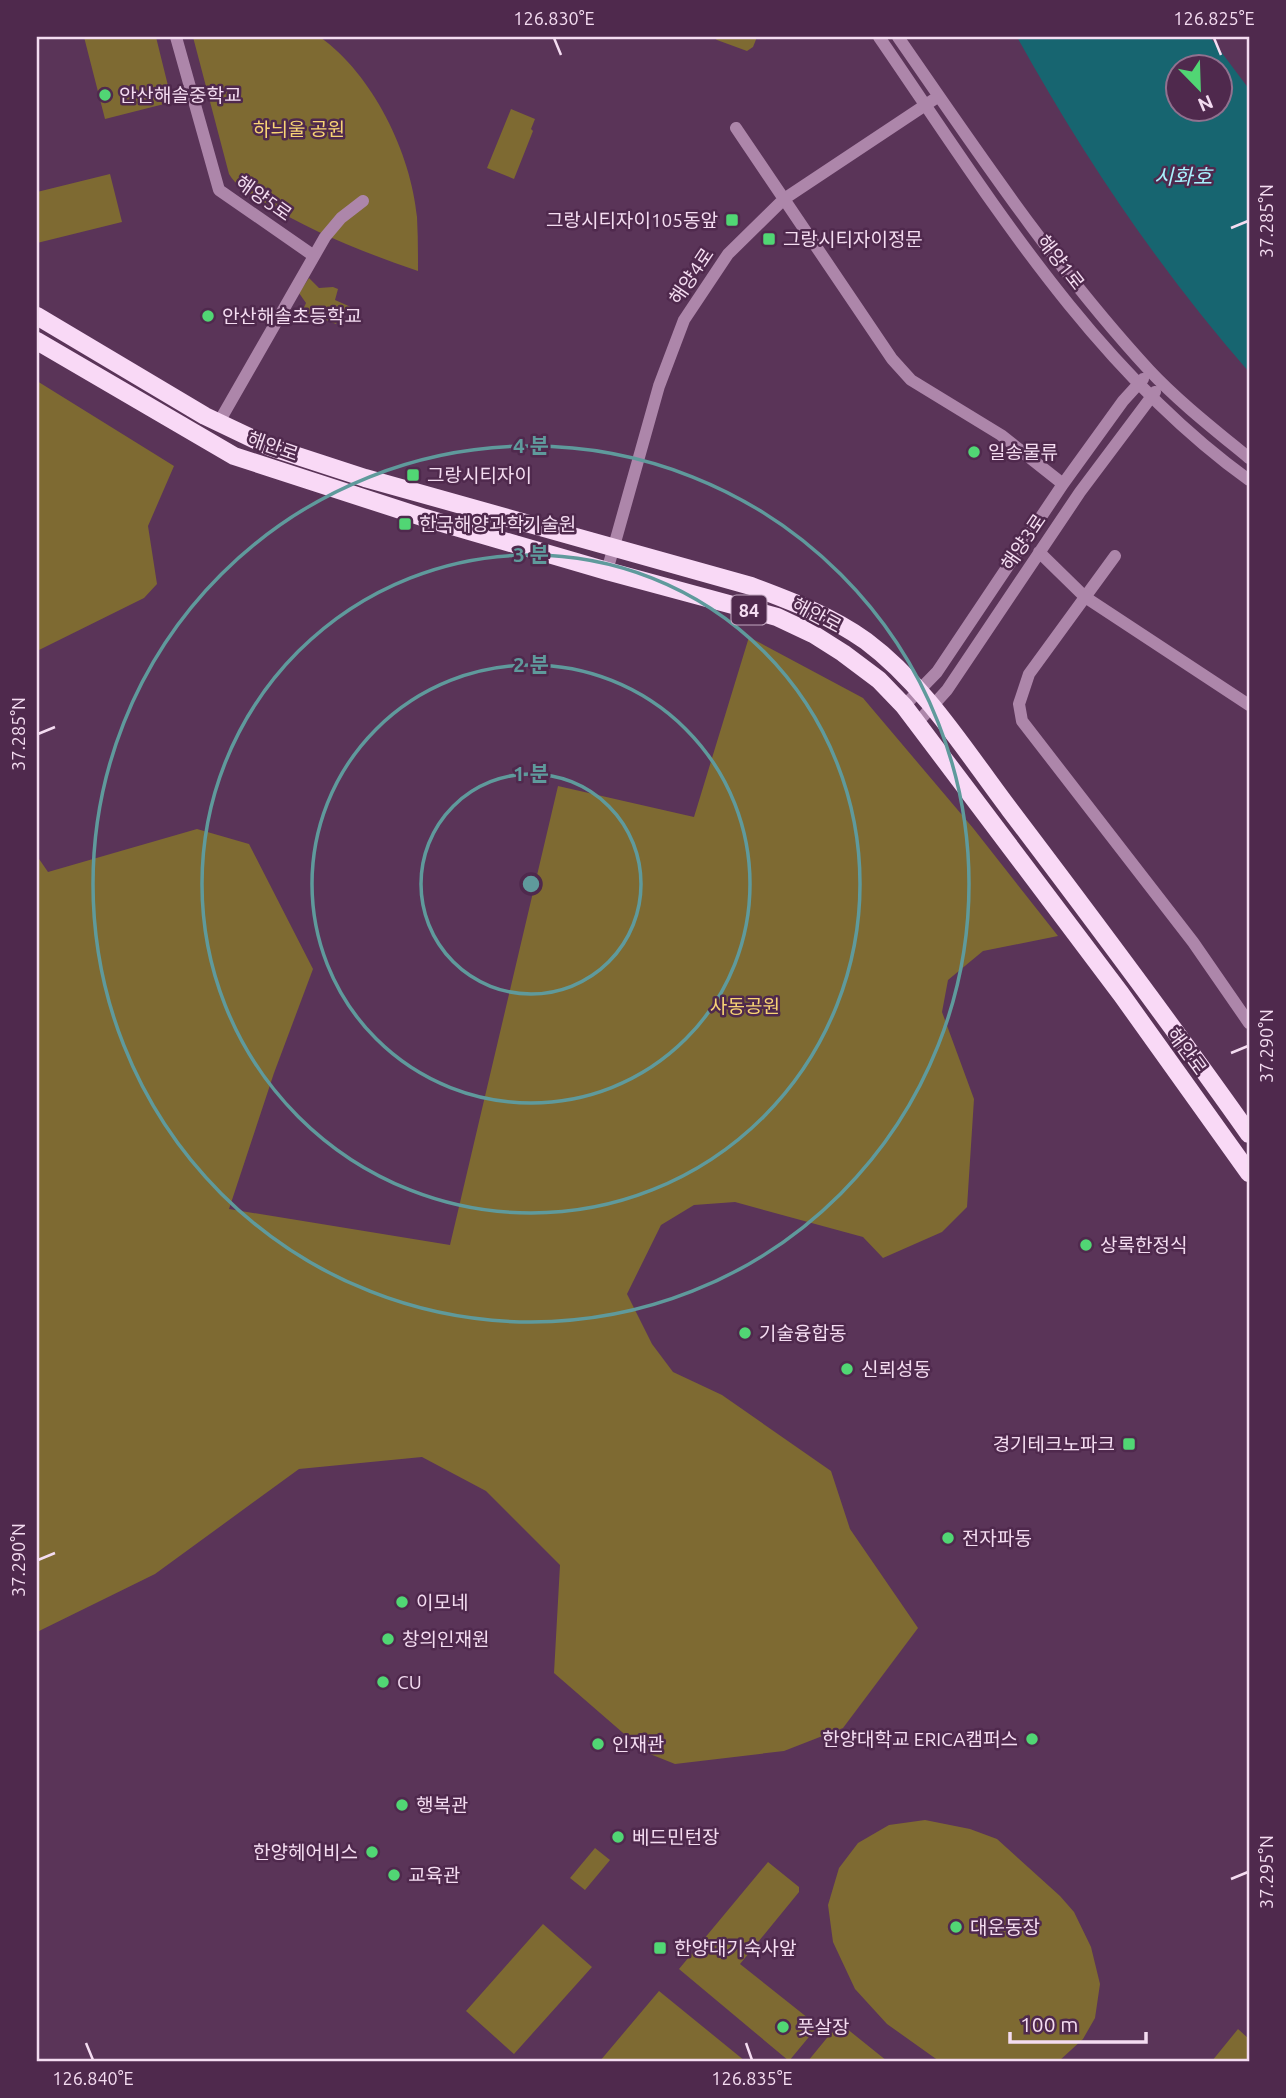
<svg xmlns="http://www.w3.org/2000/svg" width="1286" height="2098" font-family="Ubuntu,'Noto Sans KR',sans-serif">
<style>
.green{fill:#7e6a32}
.water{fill:#176570;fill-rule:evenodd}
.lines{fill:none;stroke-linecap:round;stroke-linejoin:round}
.minor{stroke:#ad86aa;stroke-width:12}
.major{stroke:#f9d9f6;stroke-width:18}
.ticks{fill:none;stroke:#f4dcf1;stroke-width:2.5}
.ring{fill:none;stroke:#5f9a9c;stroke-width:3.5}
.poi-dot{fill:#51d674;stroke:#4f294d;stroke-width:2.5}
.labels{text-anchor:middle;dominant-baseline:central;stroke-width:5;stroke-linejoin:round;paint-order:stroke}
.shield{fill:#4f294d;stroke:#c2a6c0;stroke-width:2}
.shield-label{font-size:18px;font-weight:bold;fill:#f4dcf1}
.poi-label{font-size:19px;fill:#f4dcf1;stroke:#4f294d;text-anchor:start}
.park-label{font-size:19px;fill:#f8d475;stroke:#4f294d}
.street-label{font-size:19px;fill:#f4dcf1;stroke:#4f294d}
.water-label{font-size:21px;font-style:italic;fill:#a8f0fc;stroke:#4f294d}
.centre{fill:#5f9a9c;stroke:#4f294d;stroke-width:3.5}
.ring-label{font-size:21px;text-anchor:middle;font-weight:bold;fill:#5f9a9c;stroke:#4f294d;stroke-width:5;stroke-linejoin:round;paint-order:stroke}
.neatline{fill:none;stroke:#f4dcf1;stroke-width:2.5}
.ticks-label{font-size:18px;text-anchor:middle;fill:#f4dcf1}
</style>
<rect width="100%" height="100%" fill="#5a3458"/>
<path class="green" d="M84 37H156L172 102 105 119Z
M193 37H320C373 75 411 153 417 217 418 235 418 253 418 271 363 252 311 232 262 201 249 193 237 187 229 174Z
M713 37H757L753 47 747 51 717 40Z
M511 109 535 119 531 129 533 131 514 179 487 168Z
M110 174 122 222 37 243V192Z
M309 278 319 288 333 287 338 289 335 300 353 308 352 311 343 310 336 324 318 317 310 323 308 322 309 316 302 312 306 303 299 293Z
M37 381 174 466 148 526 157 584 144 598 37 651Z
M749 637 863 698 973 828 1058 936 983 951 948 980 942 1012 974 1099 967 1207 942 1232 883 1258 863 1237 735 1202 694 1205 661 1225 627 1294 652 1344 673 1372 722 1395 831 1471 850 1529 918 1628 843 1728 784 1751 675 1764 645 1752 554 1673 560 1565 486 1491 422 1457 299 1469 155 1574 37 1632V856L48 872 197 829 249 844 313 969 274 1073 229 1209 450 1245 558 786 694 817Z
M925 1820 970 1829 997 1839 1060 1896 1074 1912 1091 1947 1100 1984 1095 2018 1083 2039 1059 2061H939L887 2024 855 1989 833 1942 828 1905 839 1868 858 1843 889 1825Z
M595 1848 610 1860 585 1890 570 1878Z
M768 1862 799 1887V1892L740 1964 818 2026 789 2061 679 1969Z
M543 1924 592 1967 514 2054 466 2011Z
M659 1991 745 2061H600Z
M846 2028 887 2061H808L831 2033Z
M1238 2029 1249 2039V2061H1212Z"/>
<path class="water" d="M1017 37H1210L1249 89V372C1159 269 1083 156 1017 37ZM1178 66H1220V108H1178Z"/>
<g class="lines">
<path class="minor" d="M176 37 219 190 314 256
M879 37C987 194 1091 366 1249 480
M898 37C977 151 1055 268 1149 370 1179 402 1215 430 1249 458
M736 128 892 359 911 380 1001 435 1063 484
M219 422 325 237 341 218 363 201
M1039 552 1085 597 1249 705
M1115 556 1029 674 1019 704 1022 721 1193 942 1249 1023
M607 571 659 386 684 320 728 254 784 199 939 96
M904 706 937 672 1063 484 1123 401 1143 379
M917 723 947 690 1080 492 1155 392"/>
<path class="major" d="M37 316 205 416 270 447 365 478 751 586C791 601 831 616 866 641 925 685 966 752 1010 810 1091 917 1172 1025 1249 1134
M37 341 234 456 425 518 607 571 777 617 813 634 843 653 879 680 904 706 1121 994 1249 1173"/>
</g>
<path class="ticks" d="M554 38 561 55M1214 38 1221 55M1231 228 1248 221M38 734 55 727M1231 1053 1248 1046M38 1560 55 1553M1231 1879 1248 1872M86 2043 93 2060M746 2043 752 2060"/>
<g class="ring">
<circle cx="531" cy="884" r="110"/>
<circle cx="531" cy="884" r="219"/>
<circle cx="531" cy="884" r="329"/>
<circle cx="531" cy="884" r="438"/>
</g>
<g class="poi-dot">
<circle cx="105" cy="95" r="7"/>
<rect x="725" y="213" width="14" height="14" rx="3.5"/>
<rect x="762" y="232" width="14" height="14" rx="3.5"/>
<circle cx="208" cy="316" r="7"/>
<circle cx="974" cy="452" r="7"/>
<rect x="406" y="468" width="14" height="14" rx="3.5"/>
<rect x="398" y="517" width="14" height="14" rx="3.5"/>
<circle cx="1086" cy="1245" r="7"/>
<circle cx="745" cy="1333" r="7"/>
<circle cx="847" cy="1369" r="7"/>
<rect x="1122" y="1437" width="14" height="14" rx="3.5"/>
<circle cx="948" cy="1538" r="7"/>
<circle cx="402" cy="1602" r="7"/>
<circle cx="388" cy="1639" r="7"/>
<circle cx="383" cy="1682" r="7"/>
<circle cx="1032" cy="1739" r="7"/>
<circle cx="598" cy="1744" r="7"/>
<circle cx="402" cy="1805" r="7"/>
<circle cx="618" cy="1837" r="7"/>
<circle cx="372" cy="1852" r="7"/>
<circle cx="394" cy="1875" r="7"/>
<circle cx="956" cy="1927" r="7"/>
<rect x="653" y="1941" width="14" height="14" rx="3.5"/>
<circle cx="783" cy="2027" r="7"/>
</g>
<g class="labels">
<rect class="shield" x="731.5" y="595.5" width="35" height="29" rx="5"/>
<g class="shield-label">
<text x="749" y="610">84</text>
</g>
<g class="poi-label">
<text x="119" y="95">안산해솔중학교</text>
<text x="718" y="220" text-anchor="end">그랑시티자이105동앞</text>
<text x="783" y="239">그랑시티자이정문</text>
<text x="222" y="316">안산해솔초등학교</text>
<text x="988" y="452">일송물류</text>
<text x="427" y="475">그랑시티자이</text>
<text x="419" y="524">한국해양과학기술원</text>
<text x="1100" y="1245">상록한정식</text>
<text x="759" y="1333">기술융합동</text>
<text x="861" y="1369">신뢰성동</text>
<text x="1115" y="1444" text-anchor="end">경기테크노파크</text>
<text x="962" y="1538">전자파동</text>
<text x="416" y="1602">이모네</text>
<text x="402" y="1639">창의인재원</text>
<text x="397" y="1682">CU</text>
<text x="1018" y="1739" text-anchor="end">한양대학교 ERICA캠퍼스</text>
<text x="612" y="1744">인재관</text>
<text x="416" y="1805">행복관</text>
<text x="632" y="1837">베드민턴장</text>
<text x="358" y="1852" text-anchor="end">한양헤어비스</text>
<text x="408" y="1875">교육관</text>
<text x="970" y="1927">대운동장</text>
<text x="674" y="1948">한양대기숙사앞</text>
<text x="797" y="2027">풋살장</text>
</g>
<g class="park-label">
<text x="299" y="129">하늬울 공원</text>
<text x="745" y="1006">사동공원</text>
</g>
<g class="street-label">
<text transform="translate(264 198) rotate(35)">해양5로</text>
<text transform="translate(1061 262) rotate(52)">해양1로</text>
<text transform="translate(691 276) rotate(-56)">해양4로</text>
<text transform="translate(273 446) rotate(19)">해안로</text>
<text transform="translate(1023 542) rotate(-56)">해양3로</text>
<text transform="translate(817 615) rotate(28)">해안로</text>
<text transform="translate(1187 1051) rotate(54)">해안로</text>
</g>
<g class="water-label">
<text x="1183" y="176">시화호</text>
</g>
</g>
<circle cx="531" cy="884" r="10" class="centre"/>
<g class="ring-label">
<text x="531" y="453">4 분</text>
<text x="531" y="562">3 분</text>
<text x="531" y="672">2 분</text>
<text x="531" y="781">1 분</text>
</g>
<rect width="1286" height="2098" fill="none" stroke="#4f294d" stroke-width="77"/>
<g transform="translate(1199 88) rotate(157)"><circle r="33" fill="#4f294d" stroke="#91718f" stroke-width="2"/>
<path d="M0-5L12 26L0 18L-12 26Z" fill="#51d674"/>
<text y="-10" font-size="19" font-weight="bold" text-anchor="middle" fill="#f4dcf1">N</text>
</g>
<path d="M1010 2032v10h136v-10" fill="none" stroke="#f4dcf1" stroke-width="3.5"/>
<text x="1020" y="2032" font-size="21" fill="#f4dcf1" stroke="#4f294d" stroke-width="5" paint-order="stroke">100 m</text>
<rect x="38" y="38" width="1210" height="2022" class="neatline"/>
<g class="ticks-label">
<text x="554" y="25">126.830°E</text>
<text x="1214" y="25">126.825°E</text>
<text transform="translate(1267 221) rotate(-90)" y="6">37.285°N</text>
<text transform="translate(19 734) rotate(-90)" y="6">37.285°N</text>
<text transform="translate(1267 1046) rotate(-90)" y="6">37.290°N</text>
<text transform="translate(19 1560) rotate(-90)" y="6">37.290°N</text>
<text transform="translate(1267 1872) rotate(-90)" y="6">37.295°N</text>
<text x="93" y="2085">126.840°E</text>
<text x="752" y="2085">126.835°E</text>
</g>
</svg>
